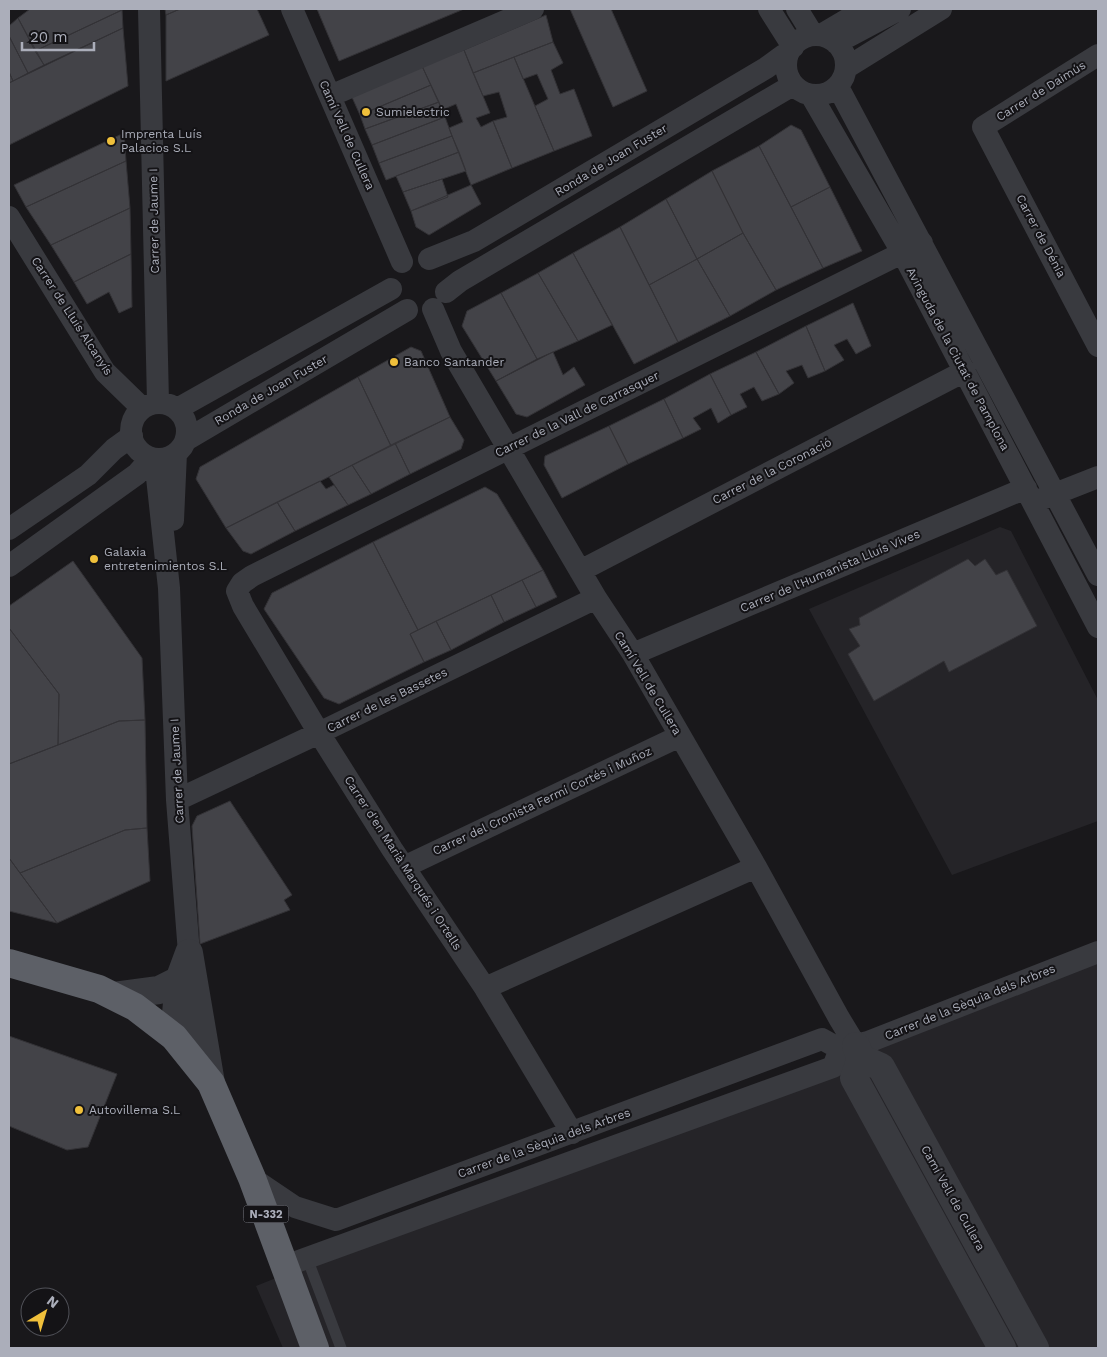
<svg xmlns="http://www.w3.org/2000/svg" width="1107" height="1357" font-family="'Work Sans',sans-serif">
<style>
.built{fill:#252428}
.building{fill:#434348;stroke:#333236}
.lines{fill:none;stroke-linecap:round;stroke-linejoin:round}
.service{stroke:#393a3f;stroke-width:11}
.minor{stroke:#393a3f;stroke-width:22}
.tertiary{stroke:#393a3f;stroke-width:28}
.trunk{stroke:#5d6067;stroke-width:28}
.poi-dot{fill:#f0c03b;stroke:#141316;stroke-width:2}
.labels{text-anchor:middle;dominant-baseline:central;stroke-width:4;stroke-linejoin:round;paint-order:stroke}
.shield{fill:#141316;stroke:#7e8089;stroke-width:1}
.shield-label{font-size:11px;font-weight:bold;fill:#abaeba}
.street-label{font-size:12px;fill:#abaeba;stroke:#141316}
.poi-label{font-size:12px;fill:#abaeba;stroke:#141316;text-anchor:start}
</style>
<rect width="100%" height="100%" fill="#19181b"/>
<path class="built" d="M1000 527 1011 531 1098 700V821L952 875 809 609Z
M1098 956V1348H283L256 1286 578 1157Z"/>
<path class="building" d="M30 9H122V10L35 51 18 18Z
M165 9H180L166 15Z
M180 9H257L269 35 166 81V15Z
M317 9H464L339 61Z
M570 9H611L647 91 613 107Z
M122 10 123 28 44 65 35 51Z
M546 15 553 42 473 73 464 50Z
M18 18 44 65 28 73 9 36V26Z
M123 28 128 86 9 145V83Z
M9 36 28 73 13 81 9 72Z
M553 42 563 63 551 70 560 94 574 89 592 136 554 151 535 106 548 99 537 74 523 79 514 57Z
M464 50 490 113 476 118 481 127 493 121 512 168 471 185 449 128 463 122 456 104 442 110 422 66Z
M514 57 554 151 512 168 493 121 507 117 499 92 483 96 473 73Z
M422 66 431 85 360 115 351 95Z
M9 72 13 81 9 83Z
M431 85 439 102 365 129 360 115Z
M439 102 445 117 372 145 365 129Z
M445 117 452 136 379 163 372 145Z
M791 125 801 130 830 187 791 207 759 146Z
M124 133 126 161 26 207 14 185Z
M452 136 459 152 386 180 379 163Z
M759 146 823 268 776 290 743 233 712 171Z
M459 152 466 171 403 192 396 176Z
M126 161 130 208 51 245 26 207Z
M712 171 743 233 697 259 666 199Z
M442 179 448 197 411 211 403 192Z
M471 185 481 204 429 235 416 227 411 211Z
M830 187 862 251 823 268 791 207Z
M666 199 697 259 649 285 620 227Z
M130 208 131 254 74 282 51 245Z
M620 227 678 342 634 364 573 253Z
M743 233 776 290 730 316 697 259Z
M573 253 612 325 578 341 538 273Z
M131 254 132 307 119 313 109 292 87 304 74 282Z
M697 259 730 316 678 342 649 285Z
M538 273 578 341 537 359 501 293Z
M501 293 537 359 496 381 462 326 467 311Z
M853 303 871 346 856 354 847 339 834 345 844 360 825 371 806 326Z
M806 326 825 371 808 378 802 365 786 371 794 383 779 394 756 352Z
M411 347 421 351 450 417 391 446 358 377Z
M553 352 563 375 574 367 585 385 527 417 516 414 496 381Z
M756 352 779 394 762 401 754 387 740 394 747 407 731 415 710 374Z
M710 374 731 415 718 423 711 408 693 418 701 429 683 438 664 399Z
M358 377 391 446 226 528 196 479 200 467Z
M664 399 683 438 628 464 609 426Z
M450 417 464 440 461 449 410 474 395 443Z
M609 426 628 464 562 498 544 465 545 456Z
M395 443 410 474 371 494 352 465Z
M352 465 371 494 348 505 329 477Z
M320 481 326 489 334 485 348 505 295 531 277 502Z
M485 487 497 494 543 570 418 630 373 542Z
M277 502 295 531 251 554 243 551 226 528Z
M373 542 418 630 410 634 424 662 339 704 324 698 264 609 272 593Z
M968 559 975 566 985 559 996 575 1007 570 1037 626 949 672 944 661 874 701 848 654 860 646 849 629 860 625 859 618Z
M73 561 142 658 145 720 119 721 58 745 59 694 9 628V606Z
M543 570 557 597 536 607 522 580Z
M522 580 536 607 504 622 491 595Z
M491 595 504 622 451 650 436 621Z
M436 621 451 650 424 662 410 634Z
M9 628 59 694 58 745 9 764Z
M145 720 147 828 125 830 20 873 9 858V764L119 721Z
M230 801 292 895 284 900 290 910 200 944 192 826 197 816Z
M147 828 150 881 57 923 20 873 125 830Z
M9 858 20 873 57 923 9 911Z
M9 1036 117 1074 88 1147 67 1150 9 1126Z"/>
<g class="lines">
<path class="service" d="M307 1258 341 1348"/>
<path class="minor" d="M149 9 158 402
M292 9 402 262
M769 9 793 47
M797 9 813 35
M821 35 865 9
M786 65a30 30 0 1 1 60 0a30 30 0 1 1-60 0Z
M836 43 900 9
M1098 55 983 127 1098 346
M846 68 941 9
M838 87 1098 575
M811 95 902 252 1098 627
M330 96 533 9
M9 217 105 372 142 408
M429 259 474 241 766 68 788 52
M446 292 460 281 793 85
M433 309 451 351 596 598 633 654 756 867 839 1018 856 1046
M131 431a28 28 0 1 1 56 0a28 28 0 1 1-56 0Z
M177 409 391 289
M186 440 407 310
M155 459 169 588 177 800 189 953
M1042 499 1098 477
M173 520 176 453
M9 529 88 475 114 449 132 436
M9 566 137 474 151 458
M580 571 965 371
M633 654 1026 488
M177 800 319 733 596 598
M404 867 680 736
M485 988 756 867
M572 1133 485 988 392 849 319 733 243 606 237 591 242 583 252 576 922 243
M252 1178 295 1207 336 1220 822 1039 840 1049 868 1042 1098 952
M285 1266 833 1067 840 1049"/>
<path class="tertiary" d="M189 953 211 1083
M114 996 159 990 179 980 189 953
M174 1037 179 980
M856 1046 861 1058 854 1078 1002 1348
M861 1058 881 1067 1035 1348"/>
<path class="trunk" d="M9 963 99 989 135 1007 174 1037 211 1083 252 1178 315 1348"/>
</g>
<g class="poi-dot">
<circle cx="366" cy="112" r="5"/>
<circle cx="111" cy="141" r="5"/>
<circle cx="394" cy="362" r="5"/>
<circle cx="94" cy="559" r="5"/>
<circle cx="79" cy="1110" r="5"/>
</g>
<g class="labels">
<rect class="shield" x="243.5" y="1205.5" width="45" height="17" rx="4"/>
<g class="shield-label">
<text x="266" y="1214">N-332</text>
</g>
<g class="street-label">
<text transform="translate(1041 91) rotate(-32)">Carrer de Daimús</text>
<text transform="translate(347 135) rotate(66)">Camí Vell de Cullera</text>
<text transform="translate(611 160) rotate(-31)">Ronda de Joan Fuster</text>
<text transform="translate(154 221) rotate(-91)">Carrer de Jaume I</text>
<text transform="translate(1041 236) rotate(62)">Carrer de Dénia</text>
<text transform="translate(72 316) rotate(57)">Carrer de Lluís Alcanyís</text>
<text transform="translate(958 359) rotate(62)">Avinguda de la Ciutat de Pamplona</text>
<text transform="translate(271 390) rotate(-30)">Ronda de Joan Fuster</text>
<text transform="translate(577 414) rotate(-26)">Carrer de la Vall de Carrasquer</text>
<text transform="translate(772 471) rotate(-27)">Carrer de la Coronació</text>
<text transform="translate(830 571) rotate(-23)">Carrer de l'Humanista Lluís Vives</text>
<text transform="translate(648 683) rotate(59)">Camí Vell de Cullera</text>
<text transform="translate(387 700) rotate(-26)">Carrer de les Bassetes</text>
<text transform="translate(177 771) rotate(-93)">Carrer de Jaume I</text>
<text transform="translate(542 801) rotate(-25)">Carrer del Cronista Fermí Cortés i Muñoz</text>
<text transform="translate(403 863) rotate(57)">Carrer d'en Marià Marqués i Ortells</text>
<text transform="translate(970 1002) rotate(-22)">Carrer de la Sèquia dels Arbres</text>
<text transform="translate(544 1143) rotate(-20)">Carrer de la Sèquia dels Arbres</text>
<text transform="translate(953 1198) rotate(61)">Camí Vell de Cullera</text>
</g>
<g class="poi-label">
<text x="376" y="112">Sumielectric</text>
<text x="121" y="134">Imprenta Luís<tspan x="121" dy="14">Palacios S.L</tspan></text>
<text x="404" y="362">Banco Santander</text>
<text x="104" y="552">Galaxia<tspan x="104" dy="14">entretenimientos S.L</tspan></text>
<text x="89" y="1110">Autovillema S.L</text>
</g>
</g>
<rect width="1107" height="1357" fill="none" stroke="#abaeba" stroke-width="20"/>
<g transform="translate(45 1312) rotate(38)"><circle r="24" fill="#141316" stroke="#505158"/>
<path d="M0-4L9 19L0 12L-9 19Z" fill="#f0c03b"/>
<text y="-8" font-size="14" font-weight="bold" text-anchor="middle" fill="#abaeba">N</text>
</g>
<path d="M22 42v8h72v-8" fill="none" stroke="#abaeba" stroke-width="2.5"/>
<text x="30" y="42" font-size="15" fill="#abaeba" stroke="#141316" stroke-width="4" paint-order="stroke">20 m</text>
</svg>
